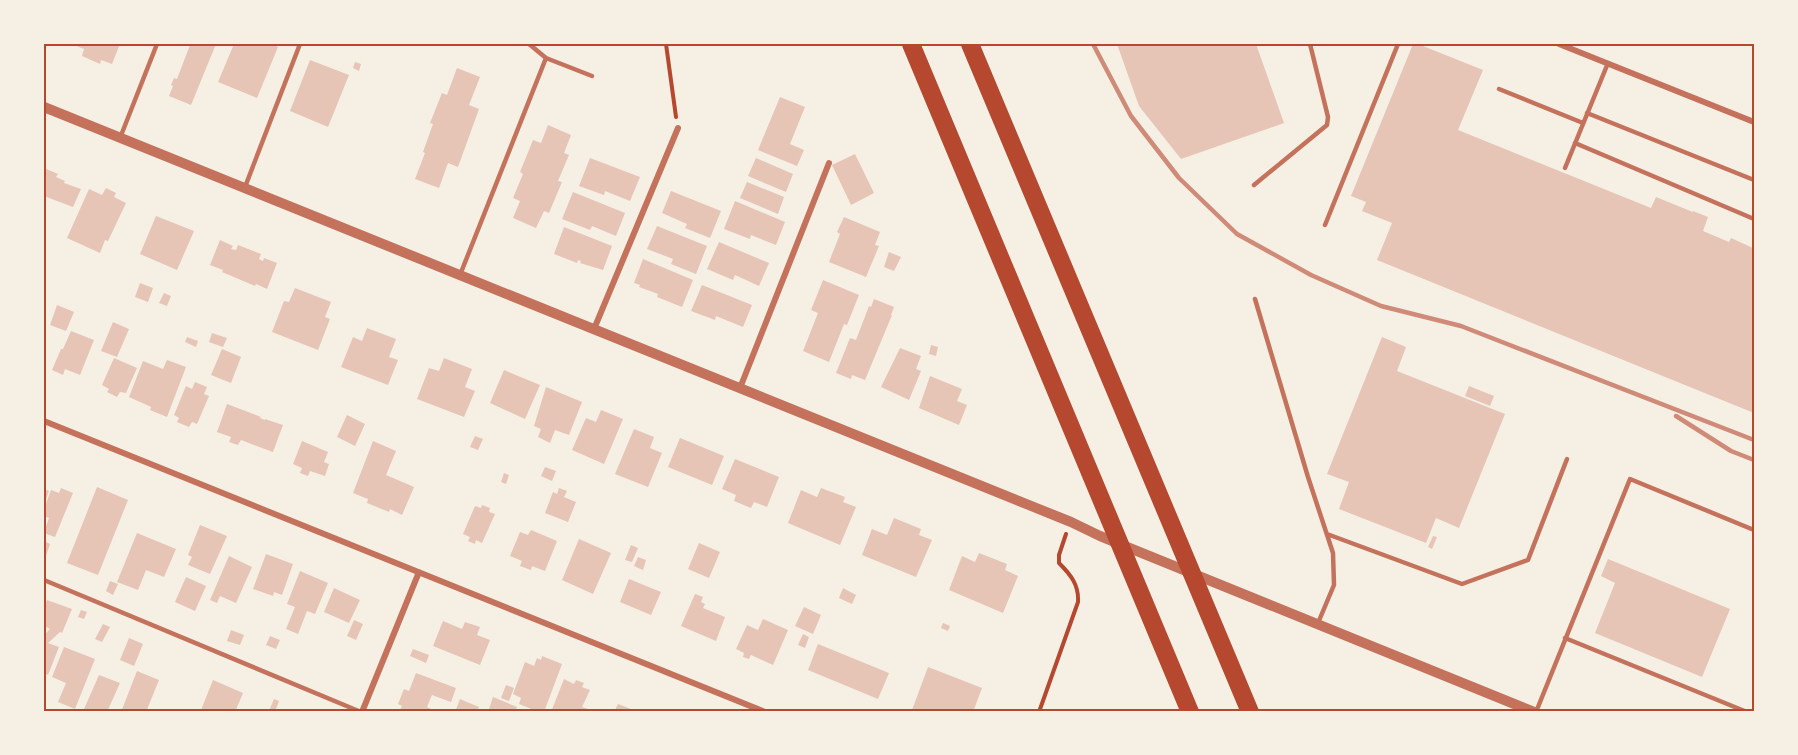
<svg xmlns="http://www.w3.org/2000/svg" width="1798" height="755" font-family="'Roboto Condensed',sans-serif">
<style>
.building{fill:#e6c5b7}
.lines{fill:none;stroke-linecap:round;stroke-linejoin:round}
.path{stroke:#b5482f;stroke-width:4}
.service{stroke:#c5725c;stroke-width:4.5}
.minor{stroke:#c5725c;stroke-width:6}
.tertiary{stroke:#c5725c;stroke-width:10}
.motorway{stroke:#b5482f;stroke-width:18}
.rail{stroke:#cf8b77;stroke-width:4.5}
.neatline{fill:none;stroke:#b5482f;stroke-width:2}
</style>
<rect width="100%" height="100%" fill="#f6efe4"/>
<path class="building" d="M71 44H120L112 64 101 60 100 64 82 56 84 49Z
M186 44H216L191 105 169 96 173 86 171 85 174 78 177 79 190 45Z
M234 44H271L278 47 257 98 218 82Z
M1117 44H1256L1284 123 1181 159 1139 106Z
M1413 44H1418L1483 70 1458 130 1651 208 1656 197 1693 212V211L1708 217 1703 231 1729 242 1731 238 1753 248 1754 413 1377 260 1392 223 1362 211 1366 202 1351 196Z
M310 60 349 75 328 127 290 111Z
M355 62 361 64 359 71 353 68Z
M457 68 480 77 469 105 479 109 458 167 448 163 439 188 415 179 425 153 423 152 433 124 430 123 442 93 447 95Z
M780 97 805 107 790 144 804 150 797 166 758 150Z
M548 125 571 135 564 153 569 155 558 181 562 182 549 213 544 211 536 228 513 218 520 201 513 198 523 174 520 172 533 140 541 143Z
M855 154 874 193 851 205 832 165Z
M590 158 640 177 630 201 605 191 604 195 579 186Z
M756 158 793 174 786 192 748 176Z
M44 168 58 174 56 177 65 181 64 183 81 189 73 207 44 196Z
M747 182 784 197 778 214 740 198Z
M106 188 116 193 114 197 126 203 108 241 105 240 100 253 67 238 89 189 102 195Z
M671 191 721 211 710 238 685 228 687 224 662 213Z
M573 192 625 213 616 236 592 226 590 230 562 219Z
M735 201 785 222 776 245 751 235 750 239 724 229Z
M156 216 194 231 177 270 140 254Z
M844 217 880 232 875 245 879 246 866 277 829 262 840 234 837 232Z
M657 226 707 246 696 274 671 264 673 259 647 249Z
M564 227 612 246 603 270 580 263 581 261 578 260 577 263 554 254Z
M220 240 233 246 231 249 236 250 238 245 261 254 259 259 263 261 264 258 277 263 267 289 256 284 255 286 222 272 223 270 210 265Z
M719 242 769 263 759 286 735 275 733 280 707 269Z
M889 252 901 257 894 271 884 267Z
M643 259 693 280 682 307 657 297 658 294 639 287 640 285 634 283Z
M823 280 859 295 847 325 844 324 829 362 803 351 818 313 811 310Z
M140 283 153 288 148 302 135 297Z
M702 285 752 305 743 327 716 316 715 320 691 311Z
M295 288 331 302 325 317 330 319 318 350 272 332 284 301 289 302Z
M164 293 171 296 167 306 159 303Z
M874 299 894 307 891 315H892L865 380 852 375 851 379 836 373 850 338 856 340 869 306 871 307Z
M57 305 74 312 66 331 50 325Z
M113 322 129 329 117 357 101 351Z
M367 328 396 339 389 357 398 360 388 385 341 367 353 337 362 341Z
M71 331 94 340 80 375 65 369 63 375 52 370 61 349H63Z
M212 333 227 338 223 347 209 342Z
M187 337 198 341 196 347 185 342Z
M1382 337 1406 347 1397 371 1505 414 1459 528 1436 518 1426 543 1339 509 1349 482 1327 474Z
M931 345 938 347 936 356 929 354Z
M900 348 921 356 916 369 921 371 909 400 881 387Z
M222 349 241 357 231 383 211 375Z
M114 358 137 368 126 393 120 392 117 397 107 392 109 389 102 385Z
M444 358 472 369 465 387 475 391 464 417 417 399 429 368 439 371Z
M167 360 186 367 167 417 150 410 151 407 129 397 143 361 163 369Z
M504 370 540 385 525 419 490 403Z
M930 376 962 389 957 401 967 405 959 425 919 408Z
M195 382 207 387 204 394 209 396 197 424 192 422 189 427 177 422 179 418 174 415 186 386 192 389Z
M1469 386 1494 396 1490 406 1465 396Z
M546 387 582 402 569 435 555 430 550 443 538 437 541 429 534 426Z
M227 404 261 417 260 418 265 420V419L283 425 273 452 241 440 238 445 229 442 231 437 217 432Z
M601 410 623 419 604 464 572 450 586 418 596 422Z
M347 415 365 424 355 446 337 437Z
M634 429 654 437 650 448 662 453 648 487 615 474Z
M475 436 483 439 478 450 470 447Z
M680 438 724 456 712 485 668 467Z
M302 441 328 452 324 462 329 464 325 476 310 471 308 476 300 473 302 468 293 464Z
M373 441 396 451 386 475 414 487 402 515 390 509 389 512 367 503 368 499 353 493Z
M735 459 779 477 767 507 754 502 751 508 734 501 736 495 722 489Z
M545 467 556 471 552 481 541 476Z
M504 473 509 475 506 484 501 482Z
M97 487 128 500 98 575 67 563Z
M61 488 73 493 55 537 44 533 49 518 44 516V509L51 490 59 493Z
M559 488 567 491 564 497 576 502 568 522 545 513 553 492 557 494Z
M821 488 845 497 843 502 856 507 840 545 788 523 801 490 817 497Z
M44 489 49 491 44 505Z
M482 505 490 508 489 512 495 514 482 543 476 540 475 544 468 541 470 537 463 534 475 506 481 508Z
M894 518 921 529 919 535 932 540 916 577 862 555 872 529 887 535Z
M200 525 227 536 210 574 188 565 192 557 188 555Z
M531 530 557 541 545 571 532 566 531 570 520 566 522 561 510 556 520 532 528 535Z
M137 533 176 549 164 577 146 570 138 590 117 582Z
M1433 536 1437 537 1432 549 1428 547Z
M579 539 611 553 593 594 562 580Z
M44 541 50 544 44 562Z
M699 543 720 552 709 578 688 569Z
M631 545 638 548 632 562 625 560Z
M979 553 1007 564 1005 570 1018 576 1003 613 949 590 962 556 975 562Z
M266 554 293 564 282 595 274 592 273 596 253 589Z
M229 556 252 567 236 603 220 596 217 603 210 600Z
M638 557 646 560 643 570 634 566Z
M1608 559 1730 609 1702 677 1595 633 1615 583 1601 576Z
M300 571 328 583 315 614 307 611 298 634 286 629 295 607 287 604Z
M186 577 206 586 195 611 175 602Z
M629 579 661 592 651 615 620 602Z
M110 581 118 584 113 595 106 591Z
M334 588 360 600 349 623 324 612Z
M843 588 856 595 852 604 839 598Z
M695 594 703 597 701 602 705 604 703 608 725 617 716 641 681 626Z
M47 600 72 609 62 633 60 632 48 643 59 647 48 675 44 673V635L50 629 44 626V607Z
M804 607 821 615 813 634 795 626Z
M81 610 87 612 84 619 78 617Z
M763 619 788 630 773 665 751 655 749 659 743 657 744 653 736 649 747 625 758 630Z
M354 620 363 624 356 640 347 636Z
M443 621 462 629 465 622 480 627 477 635 490 640 480 665 433 646Z
M943 623 950 626 948 631 941 628Z
M103 624 110 627 102 642 95 639Z
M231 630 244 635 240 645 227 641Z
M803 634 809 637 805 648 798 645Z
M270 636 280 640 276 649 266 645Z
M129 638 143 644 134 666 120 660Z
M818 644 889 673 878 699 808 670Z
M64 647 95 659 75 709 58 702 66 683 52 677Z
M413 649 429 655 426 663 410 656Z
M542 656 562 664 544 712H539L519 704 521 698 513 694 525 662 534 666 537 658 541 660Z
M928 667 982 688 973 712H916L912 710Z
M137 671 159 680 146 712H121Z
M416 673 456 688 451 702 432 695 427 707 437 712H399L402 706 398 704 404 689 409 691Z
M99 675 120 683 107 712H90L84 709Z
M564 679 574 684 576 680 584 683 582 687 590 690 582 707 588 709 587 712H551Z
M213 680 243 693 235 712 201 710Z
M506 685 514 688 509 701 501 698Z
M493 697 517 707 515 712H488Z
M274 699 279 701 275 712H270L269 711Z
M460 699 479 707 477 712H455Z
M618 704 636 711V712H614Z"/>
<g class="lines">
<path class="path" d="M666 44 676 117
M1039 712 1078 602C1079 585 1071 575 1059 563V555L1066 534"/>
<path class="service" d="M529 44 546 58
M1499 89 1583 123
M1587 113 1754 180
M120 138 157 44
M1575 143 1754 219
M1565 168 1608 63
M1254 185 1327 125 1328 117 1310 44
M245 187 300 44
M1325 225 1398 44
M460 275 546 58 592 76
M1255 299 1308 477 1333 553 1334 585 1318 623
M1327 534 1462 584 1528 560 1567 459
M44 580 361 712
M1565 638 1747 712
M1536 712 1630 479 1754 530"/>
<path class="minor" d="M1559 44 1754 122
M594 329 678 128
M740 388 829 163
M44 421 765 712
M362 712 419 572"/>
<path class="tertiary" d="M44 107 1071 522 1100 536 1534 712"/>
<path class="motorway" d="M911 44 1190 712
M970 44 1250 712"/>
<path class="rail" d="M1093 44 1131 116 1179 178 1237 234 1311 275 1381 306 1461 326 1754 440
M1676 416 1731 451 1754 460"/>
</g>
<rect width="1798" height="755" fill="none" stroke="#f6efe4" stroke-width="90"/>
<rect x="45" y="45" width="1708" height="665" class="neatline"/>
</svg>
